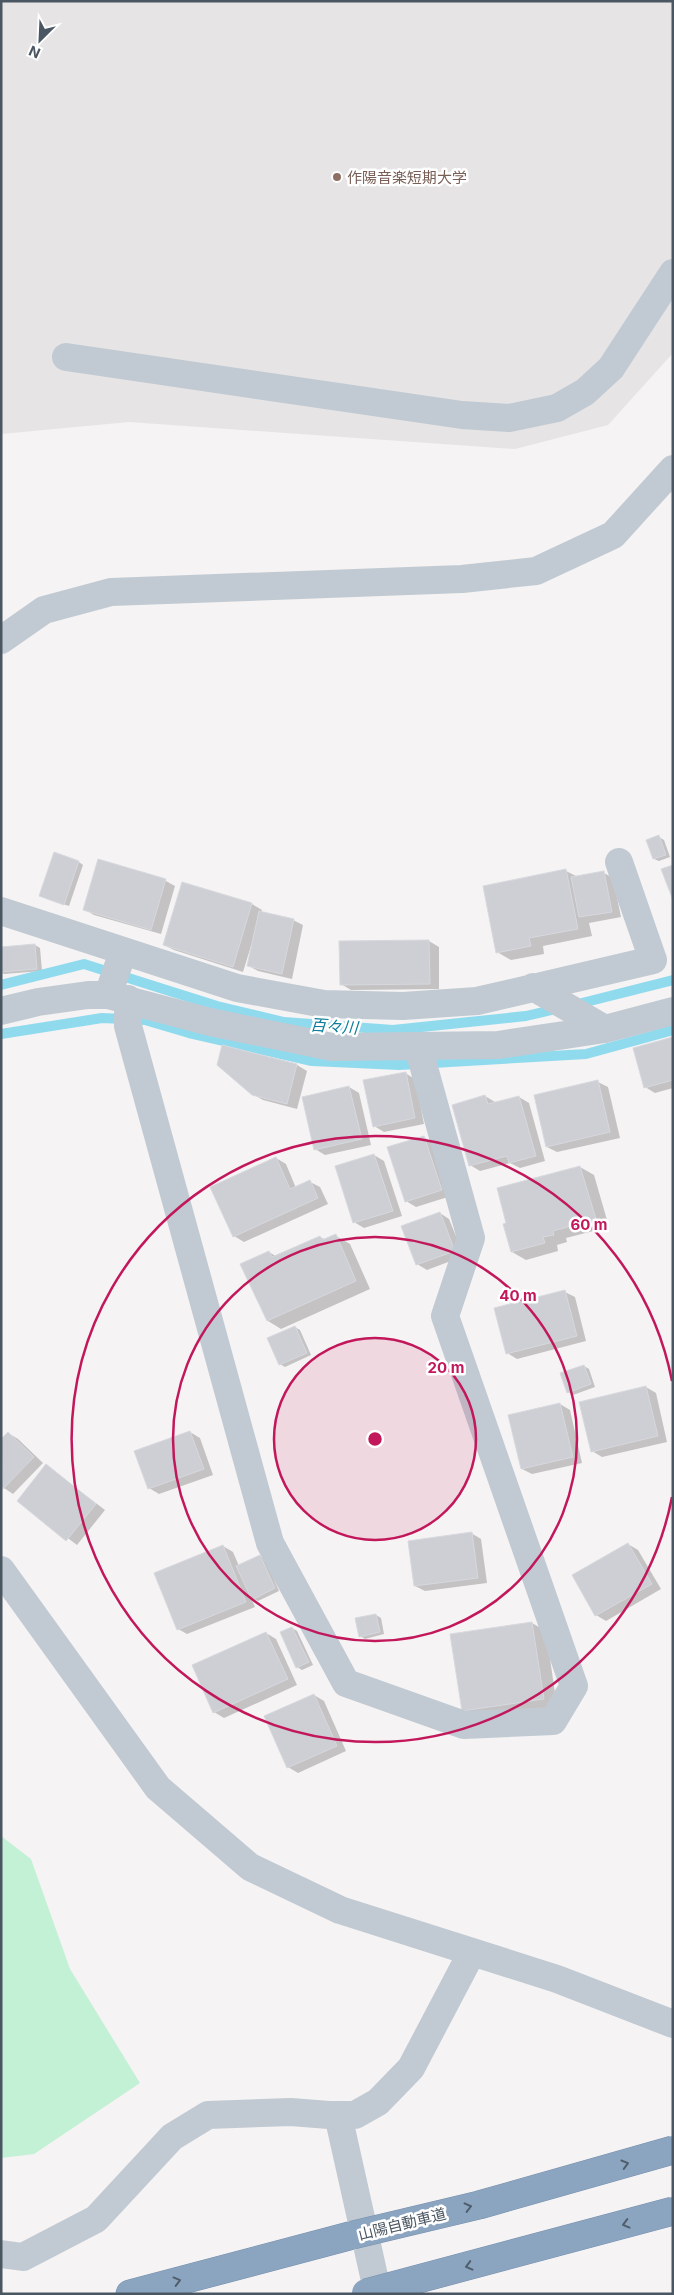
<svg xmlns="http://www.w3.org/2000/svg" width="674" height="2295" font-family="Inter,'Noto Sans JP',sans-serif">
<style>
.education{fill:#e6e4e5}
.green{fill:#c3f1d5}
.shadow{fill:#0003}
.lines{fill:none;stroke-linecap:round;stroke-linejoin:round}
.stream{stroke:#90daee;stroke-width:10}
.building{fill:#cdcfd5;stroke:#d7d9de}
.highway-casing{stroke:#7690ad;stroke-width:29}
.minor{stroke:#c1cad2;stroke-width:28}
.highway{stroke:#8ba5c1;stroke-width:28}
.highway-bridge-casing{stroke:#7690ad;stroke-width:29;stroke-linecap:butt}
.highway-bridge{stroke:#8ba5c1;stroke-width:28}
.oneway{stroke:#505e6b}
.ring{fill:none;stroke:#c2185b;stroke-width:2.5}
.education-dot{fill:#8d6e63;stroke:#fff;stroke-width:2}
.labels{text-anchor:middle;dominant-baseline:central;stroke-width:5;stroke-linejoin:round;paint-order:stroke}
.education-label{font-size:15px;fill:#785e54;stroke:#fff;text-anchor:start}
.street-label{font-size:15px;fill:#4a5661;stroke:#fff}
.water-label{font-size:16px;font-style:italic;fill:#0c7c9b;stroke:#fff}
.centre{fill:#c2185b;stroke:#fff;stroke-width:2.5}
.ring-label{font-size:15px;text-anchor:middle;font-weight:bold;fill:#c2185b;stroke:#fff;stroke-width:5;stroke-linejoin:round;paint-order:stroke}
</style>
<rect width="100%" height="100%" fill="#f5f3f3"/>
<path class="education" d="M1 1H673V353L608 425 515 449 129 422 1 434Z"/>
<path class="green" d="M1 1836 31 1859 70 1969 140 2083 34 2154 1 2158Z"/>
<path class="shadow" d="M659 837 664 840 670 857 659 861 654 859Z
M98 861 166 881 175 886 161 934 94 915 84 909Z
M79 862 83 865 69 906 45 898Z
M566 871 578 877 604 873 613 878 621 917 589 923 592 936 543 946 544 954 511 960 497 952Z
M183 883 252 904 262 910 261 913 293 920 303 925 292 979 258 971 249 966 253 947 251 946 243 972 174 950 164 945Z
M429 941 439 947V989L351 990 341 984Z
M35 945 40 948 42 971 4 974 1 972V948Z
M673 1038V1088L655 1093 645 1087Z
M223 1047 297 1065 307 1071 297 1109 263 1100 252 1094Z
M405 1073 415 1079 424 1124 384 1132 374 1126Z
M598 1082 608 1087 620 1138 557 1152 547 1147Z
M349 1087 359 1093 371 1145 325 1155 315 1149Z
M485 1096 495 1102 519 1097 529 1103 545 1161 520 1168 510 1163 480 1171 470 1165Z
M424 1137 433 1143 451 1196 416 1207 406 1201Z
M374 1155 384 1161 402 1216 364 1228 354 1222Z
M276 1158 286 1164 296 1188 310 1182 320 1187 328 1204 244 1242 234 1236Z
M580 1167 594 1175 609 1227 566 1238 567 1242 557 1245 558 1251 526 1260 512 1252Z
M440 1213 449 1219 464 1256 427 1270 417 1264Z
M336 1236 350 1244 370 1289 281 1329 268 1321 269 1252 277 1257 320 1237 326 1240Z
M565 1292 575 1297 586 1341 517 1359 507 1353Z
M295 1327 300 1330 311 1355 285 1367 280 1364Z
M584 1366 589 1369 595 1387 573 1395 568 1392Z
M646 1387 656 1393 667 1442 602 1457 592 1451Z
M560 1404 570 1410 582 1463 532 1474 522 1469 509 1416Z
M190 1432 200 1438 213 1475 159 1494 149 1488Z
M8 1433 18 1439 43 1463 13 1494 1 1486V1441Z
M47 1466 105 1510 77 1545 19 1501Z
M471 1533 481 1539 487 1583 425 1591 415 1586Z
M628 1544 638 1550 661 1589 606 1621 596 1615Z
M223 1546 233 1552 239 1566 260 1556 265 1559 279 1591 258 1601 251 1598 255 1607 187 1634 178 1629Z
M376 1615 381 1618 384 1634 365 1639 360 1636Z
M532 1623 546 1631 557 1707 477 1719 463 1711Z
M292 1628 297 1631 313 1665 302 1670 297 1667Z
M266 1633 276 1639 297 1685 224 1718 214 1712Z
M314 1695 324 1701 346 1751 298 1773 288 1767Z"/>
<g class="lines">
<path class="stream" d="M1 985 84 964 217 1006 284 1022 393 1030 526 1016 560 1008
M574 1005 673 980
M1 1034 102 1018 145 1020 189 1033 312 1061 399 1065 586 1054 673 1030"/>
</g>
<path class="building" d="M659 835 666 855 653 859 646 840Z
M54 852 79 861 64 905 39 896Z
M98 859 166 879 151 930 83 910Z
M673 865V900L661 869Z
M566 869 578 929 529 938 531 946 496 953 483 886Z
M604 871 612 912 579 917 571 877Z
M182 882 252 903 233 967 163 945Z
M259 911 294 919 282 974 247 966Z
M429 940 430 984 340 985 339 941Z
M35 944 37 969 1 972V947Z
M673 1037V1080L644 1088 633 1048Z
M222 1045 297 1064 287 1104 252 1095 217 1065Z
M406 1072 415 1118 373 1127 363 1080Z
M598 1080 610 1132 546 1147 534 1095Z
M349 1086 362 1139 314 1150 302 1097Z
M485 1095 488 1104 519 1096 536 1156 509 1163 507 1156 469 1166 452 1105Z
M424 1136 442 1190 405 1202 387 1147Z
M374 1154 393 1211 353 1223 335 1166Z
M276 1157 290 1189 310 1180 318 1198 233 1237 210 1187Z
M580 1166 596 1219 553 1231 554 1235 543 1237 545 1243 511 1252 503 1224 506 1223 497 1188Z
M440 1212 455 1251 416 1265 401 1226Z
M336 1234 356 1281 267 1321 240 1264 269 1251 272 1257 320 1236 322 1240Z
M565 1290 577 1336 506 1354 494 1308Z
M295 1326 307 1353 279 1365 267 1338Z
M584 1365 591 1384 567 1393 560 1373Z
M646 1386 658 1436 591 1452 579 1402Z
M560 1403 573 1457 521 1469 508 1415Z
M190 1431 204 1469 148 1489 134 1451Z
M8 1432 34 1457 3 1489 1 1439Z
M46 1464 96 1504 66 1541 17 1501Z
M472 1532 478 1578 414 1586 408 1541Z
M628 1543 652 1584 595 1616 572 1575Z
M223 1545 246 1602 177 1630 154 1573Z
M260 1555 275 1588 252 1600 236 1566Z
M376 1614 380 1632 359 1637 355 1618Z
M532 1622 544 1699 462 1711 450 1634Z
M292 1627 309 1662 296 1668 280 1632Z
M266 1632 288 1679 213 1713 192 1665Z
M314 1694 337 1746 287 1768 264 1716Z"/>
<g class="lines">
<g class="highway-casing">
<path id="highway" d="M130 2294 353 2235"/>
</g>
<path class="minor" d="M66 357 462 415 509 418 557 408 585 392 611 368 673 273
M1 640 44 610 111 592 462 579 536 571 613 535 673 469
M1 911 237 988 324 1004 403 1006 477 1001 653 960 619 862
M533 987 605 1029 673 1011
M108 995 123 952
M128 999V1026L270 1543 346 1683 464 1725 553 1721 574 1686 445 1316 471 1238 418 1046
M1 1011 38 1002 88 995H108L210 1022 332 1047 498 1045 605 1029
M1 1570 158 1788 250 1867 340 1910 557 1979 673 2024
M338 2115 378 2294
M1 2254 23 2257 96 2219 172 2137 208 2115 291 2112 329 2115H355L378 2102 411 2068 472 1952"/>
<use href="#highway" class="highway"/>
<g class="highway-bridge-casing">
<path id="highway-bridge" d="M353 2235 479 2205 673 2150
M366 2293 673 2211"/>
</g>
<use href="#highway-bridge" class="highway-bridge"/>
</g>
<defs><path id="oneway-chevron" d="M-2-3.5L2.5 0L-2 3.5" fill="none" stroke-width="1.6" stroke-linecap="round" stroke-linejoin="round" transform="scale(1.25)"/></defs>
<g class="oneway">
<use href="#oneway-chevron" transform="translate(625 2164) rotate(-16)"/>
<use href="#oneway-chevron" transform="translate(468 2207) rotate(-14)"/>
<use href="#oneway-chevron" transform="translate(626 2224) rotate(165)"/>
<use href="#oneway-chevron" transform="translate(469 2266) rotate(165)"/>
<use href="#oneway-chevron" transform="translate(177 2281) rotate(-15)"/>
</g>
<circle cx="375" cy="1439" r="101" fill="#c2185b" fill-opacity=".12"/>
<g class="ring">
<circle cx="375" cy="1439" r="101"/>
<circle cx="375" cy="1439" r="202"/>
<path d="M672 1497A303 303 0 1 1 672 1381"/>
</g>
<circle class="education-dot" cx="337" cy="177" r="5"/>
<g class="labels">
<g class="education-label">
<text x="347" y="177">作陽音楽短期大学</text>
</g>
<g class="street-label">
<text transform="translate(402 2224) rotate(-14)">山陽自動車道</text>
</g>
<g class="water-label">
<text transform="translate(334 1026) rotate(4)">百々川</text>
</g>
</g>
<circle cx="375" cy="1439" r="8" class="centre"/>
<g class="ring-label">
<text x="589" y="1230">60 m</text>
<text x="518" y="1301">40 m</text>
<text x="446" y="1373">20 m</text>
</g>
<rect width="674" height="2295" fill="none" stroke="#4a5661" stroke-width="5"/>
<g transform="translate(40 40) rotate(204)" stroke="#ffffff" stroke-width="4" paint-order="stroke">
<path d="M0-4L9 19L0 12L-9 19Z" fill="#4a5661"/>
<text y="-8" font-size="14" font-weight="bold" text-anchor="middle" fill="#4a5661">N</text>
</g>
</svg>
